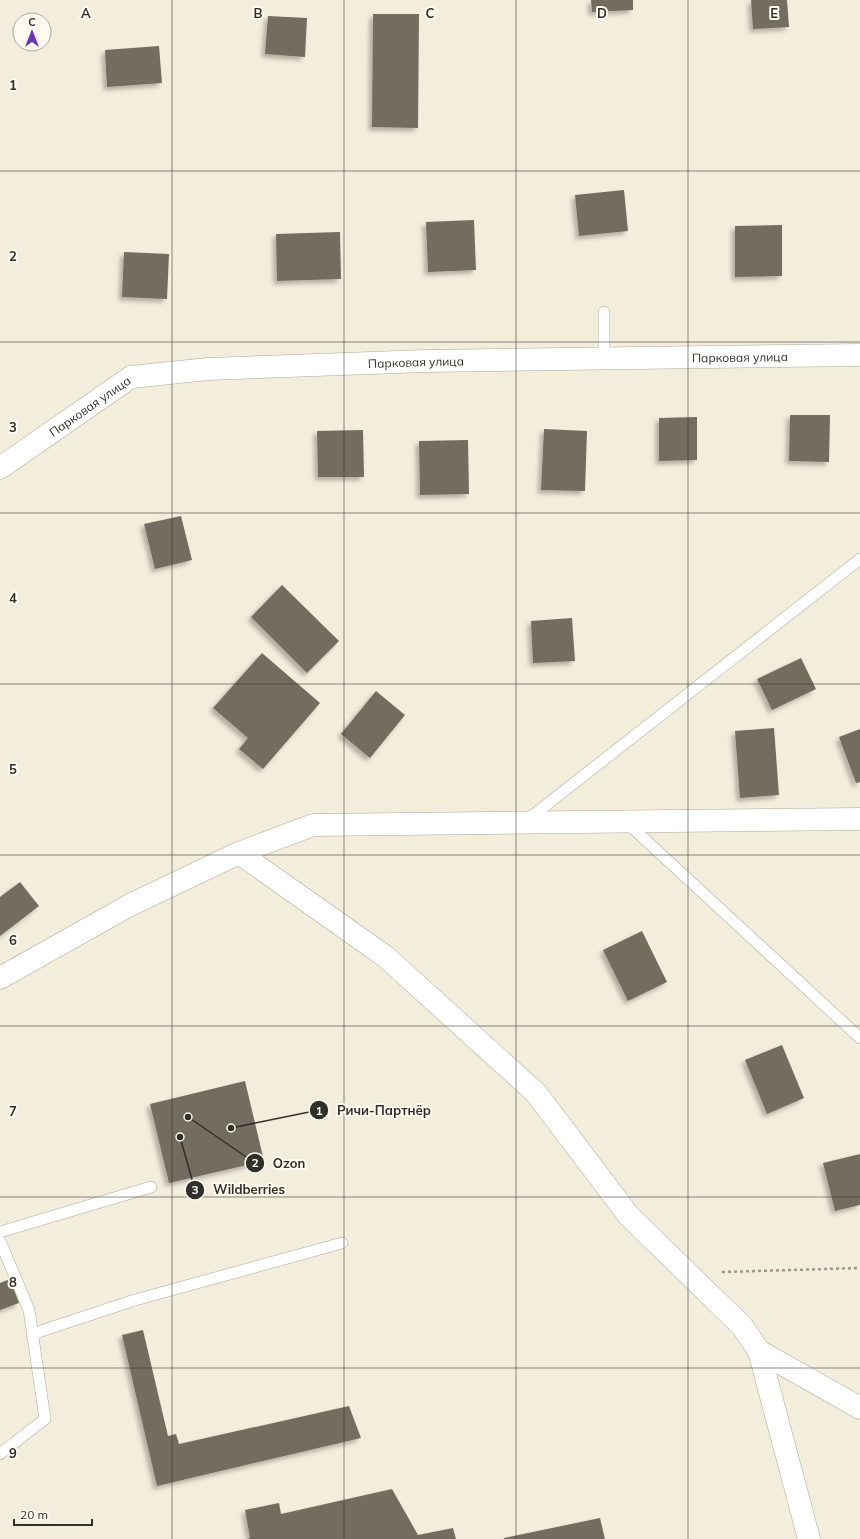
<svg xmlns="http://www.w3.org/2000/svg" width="860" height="1539" font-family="Mulish,sans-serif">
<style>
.building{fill:#736d5f;filter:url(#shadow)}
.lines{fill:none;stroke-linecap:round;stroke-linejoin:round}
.service-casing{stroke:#afa999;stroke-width:12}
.minor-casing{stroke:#afa999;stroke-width:23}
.path{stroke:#9b978b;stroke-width:2.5;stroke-dasharray:3 3;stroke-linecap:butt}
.service{stroke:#fff;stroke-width:11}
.minor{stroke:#fff;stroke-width:22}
.grid{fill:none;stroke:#312f29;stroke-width:1;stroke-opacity:0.55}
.labels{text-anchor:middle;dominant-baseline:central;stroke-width:4;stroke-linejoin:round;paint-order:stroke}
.street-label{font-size:12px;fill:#312f29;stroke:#fefaf0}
.grid-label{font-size:13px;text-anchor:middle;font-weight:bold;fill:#312f29;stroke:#fefaf0;stroke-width:4;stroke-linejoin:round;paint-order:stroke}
.leader{fill:none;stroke:#312f29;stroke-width:1.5}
.callout-dot{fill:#312f29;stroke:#fefaf0;stroke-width:1.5}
.mark-label{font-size:12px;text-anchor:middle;font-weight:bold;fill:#fff}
.callout-label{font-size:13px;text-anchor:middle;font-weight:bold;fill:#312f29;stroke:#fefaf0;stroke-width:4;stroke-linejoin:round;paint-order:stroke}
</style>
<defs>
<filter id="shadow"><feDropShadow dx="-3.5" dy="3.5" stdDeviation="2" flood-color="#0004"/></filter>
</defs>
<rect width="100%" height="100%" fill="#f3eddc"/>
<path class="building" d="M591 0H633V10L592 12Z
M751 0H787L789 27 753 29Z
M373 14H419L418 128 372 127Z
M268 16 307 18 305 57 265 54Z
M159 46 162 83 107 87 105 50Z
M624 190 628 231 579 236 575 195Z
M474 220 476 270 428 272 426 222Z
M782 225V276L735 277V226Z
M340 232 341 279 277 281 276 234Z
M124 252 169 254 167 299 122 297Z
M790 415H830L829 462 789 461Z
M697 417V460L659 461V418Z
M544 429 587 431 585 491 541 490Z
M363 430 364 477H318L317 431Z
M468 440 469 494 420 495 419 441Z
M181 516 192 560 155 569 144 524Z
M282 585 339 641 307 673 251 617Z
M572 618 575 661 533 663 531 621Z
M262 653 320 703 263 769 239 749 248 738 213 708Z
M801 658 816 689 772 710 757 679Z
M376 691 405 715 370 758 341 734Z
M774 728 779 795 740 798 735 731Z
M860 729V782L856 783 839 737Z
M20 882 39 906 0 936V897Z
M642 931 667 982 628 1001 603 950Z
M782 1045 804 1098 767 1114 745 1060Z
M245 1081 264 1161 169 1183 150 1104Z
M860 1154V1205L835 1211 823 1163Z
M10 1279 19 1303 0 1310V1283Z
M143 1330 168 1436 176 1434 179 1444 349 1406 361 1438 157 1486 122 1335Z
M392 1489 418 1535 453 1528 456 1539H247L250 1538 245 1510 279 1503 281 1514Z
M600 1518 605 1539H504V1538Z"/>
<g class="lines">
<g class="service-casing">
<path id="service" d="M604 312V359
M527 820 860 559
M626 822 860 1038
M0 1232 151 1187
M0 1241 29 1310 45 1419 0 1454
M32 1334 135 1300 342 1243"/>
</g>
<g class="minor-casing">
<g id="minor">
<path id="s1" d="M0 468 131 377 208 369 426 361 860 355"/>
<path d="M239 853 386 957 536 1093 629 1216 742 1326 759 1351"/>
<path d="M0 978 130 905 239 853 313 825 860 819"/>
<path d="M809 1539 759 1351 860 1408"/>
</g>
</g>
<path class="path" d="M722 1272 860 1268"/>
<use href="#service" class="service"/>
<use href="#minor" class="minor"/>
</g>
<path class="grid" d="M172 0V1539M344 0V1539M516 0V1539M688 0V1539M0 171H860M0 342H860M0 513H860M0 684H860M0 855H860M0 1026H860M0 1197H860M0 1368H860"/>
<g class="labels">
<g class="street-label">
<text stroke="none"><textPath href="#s1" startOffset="769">Парковая улица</textPath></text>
<text stroke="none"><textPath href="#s1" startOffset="445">Парковая улица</textPath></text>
<text stroke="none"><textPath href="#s1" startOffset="109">Парковая улица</textPath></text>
</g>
</g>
<g class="grid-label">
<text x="86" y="18">A</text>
<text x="258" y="18">B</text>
<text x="430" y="18">C</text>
<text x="602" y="18">D</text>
<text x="774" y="18">E</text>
<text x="13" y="90">1</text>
<text x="13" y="261">2</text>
<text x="13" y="432">3</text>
<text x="13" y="603">4</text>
<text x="13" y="774">5</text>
<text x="13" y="945">6</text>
<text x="13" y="1116">7</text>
<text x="13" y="1287">8</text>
<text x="13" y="1458">9</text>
</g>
<path class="leader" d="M231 1128L319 1110M188 1117L255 1163M180 1137L195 1190"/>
<g class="callout-dot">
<circle cx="231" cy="1128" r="4"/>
<circle cx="188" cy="1117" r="4"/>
<circle cx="180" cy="1137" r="4"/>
<circle cx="319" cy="1110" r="10"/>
<circle cx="255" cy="1163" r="10"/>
<circle cx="195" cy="1190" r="10"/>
</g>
<g class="mark-label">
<text x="319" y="1115">1</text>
<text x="255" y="1167">2</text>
<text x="195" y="1194">3</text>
</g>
<g class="callout-label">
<text x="384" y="1115">Ричи-Партнёр</text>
<text x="289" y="1168">Ozon</text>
<text x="249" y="1194">Wildberries</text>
</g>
<g transform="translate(32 32)"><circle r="19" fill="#fefaf0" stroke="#aca9a0"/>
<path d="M0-3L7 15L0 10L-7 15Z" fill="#6d37ae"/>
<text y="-6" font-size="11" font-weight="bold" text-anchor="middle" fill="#312f29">С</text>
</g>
<path d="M14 1519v6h78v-6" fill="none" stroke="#312f29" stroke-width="2"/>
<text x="20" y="1519" font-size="12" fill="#312f29" stroke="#fefaf0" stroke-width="3" paint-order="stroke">20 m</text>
</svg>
